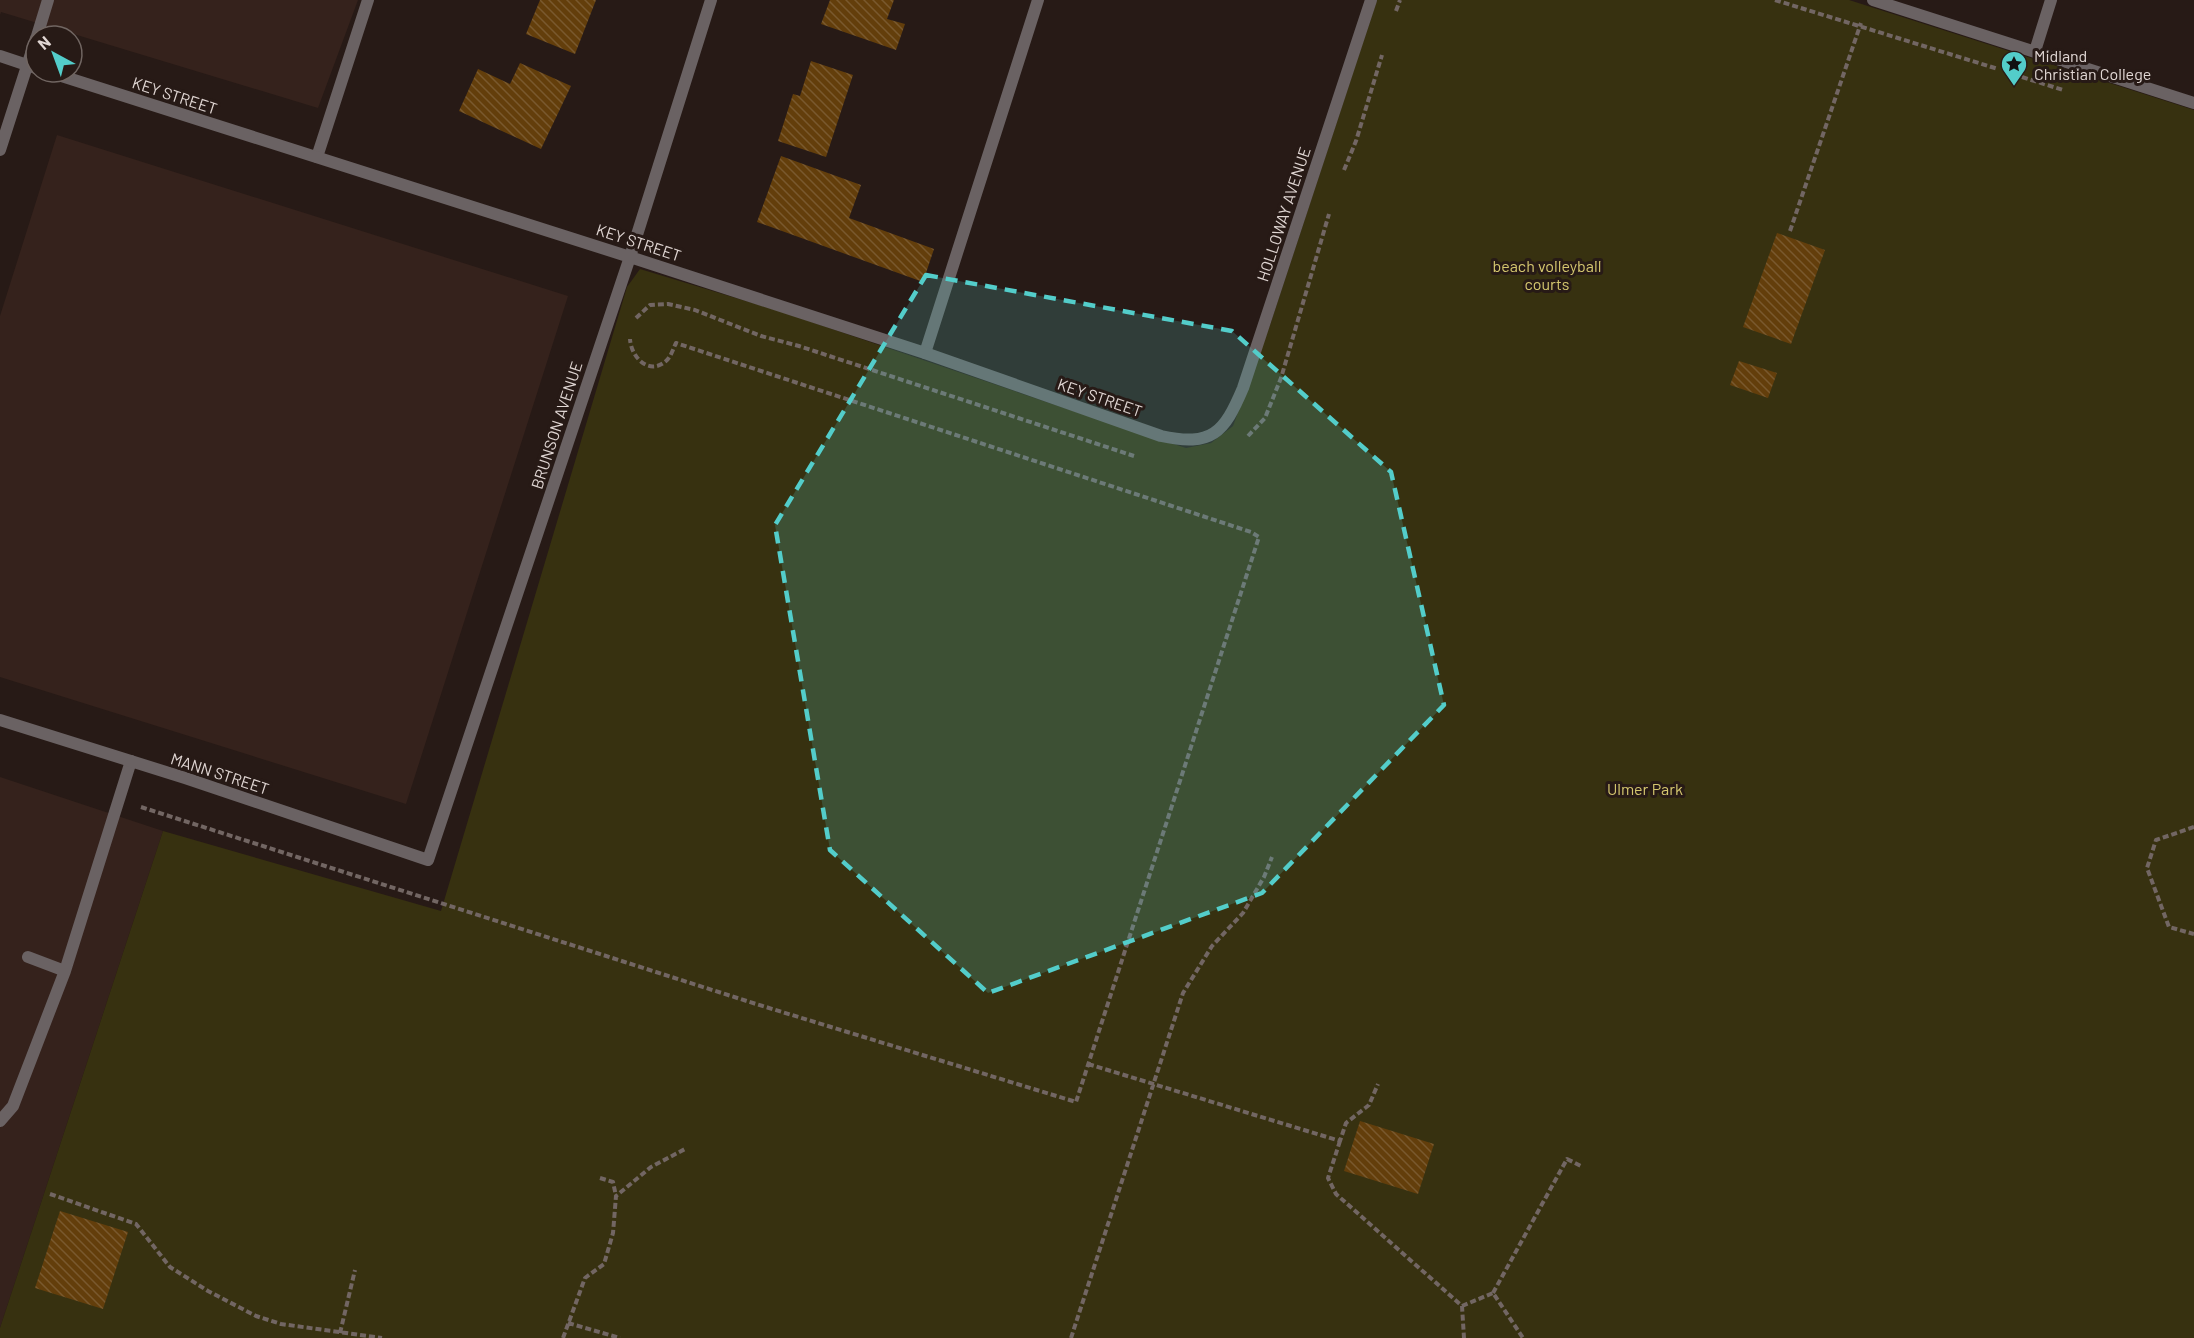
<svg xmlns="http://www.w3.org/2000/svg" width="2194" height="1338" font-family="Barlow,sans-serif">
<style>
.built{fill:#35221c}
.green{fill:#373110}
.building{fill:url(#building-back-hatch)}
.lines{fill:none;stroke-linecap:round;stroke-linejoin:round}
.path{stroke:#726663;stroke-width:4;stroke-dasharray:6 3;stroke-linecap:butt}
.service{stroke:#6a6263;stroke-width:12}
.minor{stroke:#6a6263;stroke-width:12}
.tertiary{stroke:#6a6263;stroke-width:12}
.marked{fill:#53cdca;fill-opacity:0.2;stroke:#53cdca;stroke-width:4.5;stroke-dasharray:12 8;stroke-linejoin:round}
.labels{text-anchor:middle;dominant-baseline:central;stroke-width:6;stroke-linejoin:round;paint-order:stroke}
.poi-label{font-size:16px;fill:#e1d7d4;stroke:#271a16;text-anchor:start}
.street-label{font-size:16px;fill:#e1d7d4;stroke:#271a16}
.park-label{font-size:16px;fill:#d5c76f;stroke:#271a16}
</style>
<defs>
<pattern id="building-back-hatch" width="6" height="6" patternUnits="userSpaceOnUse" patternTransform="scale(1.5)"><rect width="6" height="6" fill="#633e0b"/><path d="M-1 5l2 2M0 0l6 6M5-1l2 2" fill="none" stroke="#79592e"/></pattern>
</defs>
<rect width="100%" height="100%" fill="#271a16"/>
<path class="built" d="M0 0H358L318 108 1 12 0 15Z
M57 135 568 296 406 804 0 677V316Z
M0 777 163 831 0 1328Z"/>
<path class="green" d="M1377 0H1849L2194 110V1338H0V1328L163 831 441 911 627 287 640 269 782 312 1064 408 1186 448 1211 443 1233 426 1270 325Z"/>
<path class="building" d="M540 0H596L575 54 526 34Z
M830 0H894L887 19 905 24 896 50 821 24Z
M811 61 853 75 826 157 778 141 793 94 800 96Z
M520 63 571 86 541 149 459 111 478 69 510 84Z
M781 156 861 185 849 218 934 249 923 282 757 222Z
M1777 233 1825 250 1791 344 1743 327Z
M1739 361 1777 373 1768 398 1730 385Z
M1360 1121 1434 1144 1418 1194 1344 1171Z
M60 1211 128 1232 103 1309 35 1288Z"/>
<g class="lines">
<path class="path" d="M1775 0 1998 69
M1396 11 1400 0
M2022 77 2063 90
M1344 170 1356 141 1382 55
M1790 231 1861 23
M636 318 650 305 668 304 695 310 761 336 799 346 1134 456
M1248 436 1265 418 1281 378 1329 214
M141 807 756 1004 1076 1102 1259 537 1251 532 676 343C673 349 671 357 666 361 649 376 631 357 630 339
M2194 827 2156 840 2147 868 2169 927 2194 934
M1088 1064 1340 1141 1346 1123 1369 1105 1378 1084
M1340 1141 1328 1178 1336 1194 1462 1306 1464 1338
M600 1178 613 1182 616 1196
M50 1194 136 1224 170 1267 208 1291 256 1316 281 1324 382 1338
M1493 1293 1567 1159 1581 1166
M1462 1306 1493 1293 1523 1338
M568 1323 620 1338
M340 1333 355 1270
M563 1338 585 1278 604 1264 613 1233 616 1196 651 1167 685 1149
M1071 1338 1183 993 1212 946 1243 913 1264 877 1272 857"/>
<path class="service" d="M317 157 368 0
M925 353 1038 0
M28 957 65 971 131 761
M0 1121 13 1106 65 971"/>
<path class="minor" d="M1873 0 2194 103
M37 36 48 0
M0 56 36 68
M49 72 630 257 925 353 1161 436C1212 447 1224 433 1243 388L1371 0
M0 150 36 38
M0 720 185 778 428 860 630 257 711 0"/>
<path class="tertiary" d="M2035 51 2051 0"/>
</g>
<path class="marked" d="M926 275 1232 331 1391 472 1444 705 1262 893 988 993 830 850 775 525Z"/>
<defs>
<g id="sight-pin" transform="scale(1.35)"><path d="M0 17L-7.5 6A9.5 9.5 0 1 1 7.5 6Z" fill="#53cdca" stroke="#271a16"/><path d="M0-6L1.8-2.2L6-1.7L2.9 1.2L3.7 5.4L0 3.3L-3.7 5.4L-2.9 1.2L-6-1.7L-1.8-2.2Z" fill="#111"/></g>
</defs>
<g fill-rule="evenodd">
<use href="#sight-pin" x="2014" y="64"/>
</g>
<g class="labels">
<g class="poi-label">
<text x="2034" y="55">Midland<tspan x="2034" dy="18">Christian College</tspan></text>
</g>
<g class="street-label">
<text transform="translate(175 95) rotate(18)">KEY STREET</text>
<text transform="translate(1283 214) rotate(-72)">HOLLOWAY AVENUE</text>
<text transform="translate(639 242) rotate(18)">KEY STREET</text>
<text transform="translate(1100 397) rotate(19)">KEY STREET</text>
<text transform="translate(556 425) rotate(-72)">BRUNSON AVENUE</text>
<text transform="translate(220 773) rotate(18)">MANN STREET</text>
</g>
<g class="park-label">
<text x="1547" y="265">beach volleyball<tspan x="1547" dy="18">courts</tspan></text>
<text x="1645" y="788">Ulmer Park</text>
</g>
</g>
<g transform="translate(54 54) rotate(319)"><circle r="28" fill="#271a16" stroke="#716662" stroke-width="1.5"/>
<path d="M0-4.5L10 22L0 15L-10 22Z" fill="#53cdca"/>
<text y="-9" font-size="16" font-weight="bold" text-anchor="middle" fill="#e1d7d4">N</text>
</g>
</svg>
